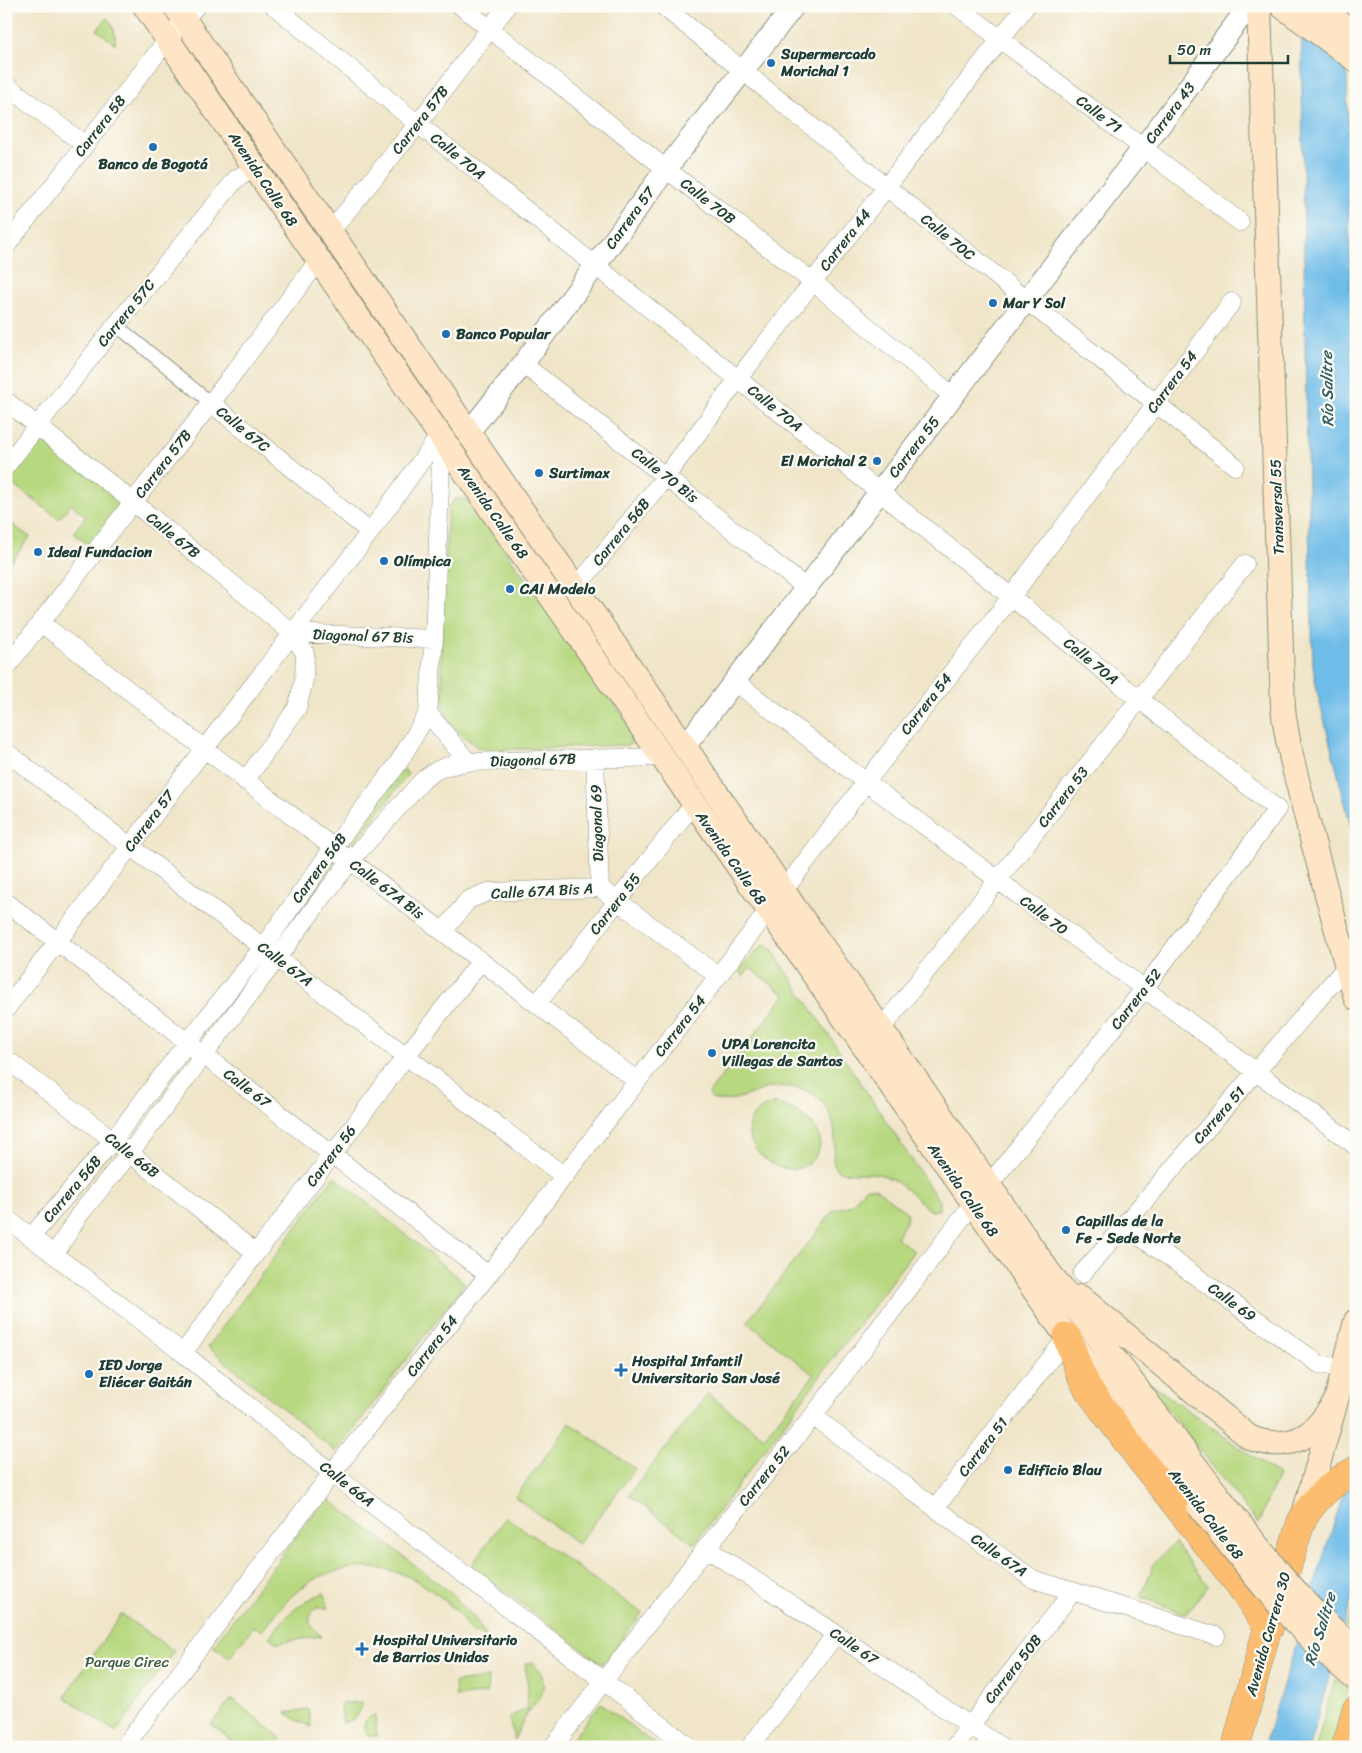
<svg xmlns="http://www.w3.org/2000/svg" width="1362" height="1753" font-family="Sriracha,sans-serif">
<style>
.green{fill:#b8d880;stroke:#6c8a5a}
.water{fill:#6ebce8;stroke:#467c8e}
.lines{fill:none;stroke-linecap:round;stroke-linejoin:round}
.pedestrian-casing{stroke:#88917e;stroke-width:14}
.minor-casing{stroke:#88917e;stroke-width:19}
.tertiary-casing{stroke:#88917e;stroke-width:23}
.secondary-casing{stroke:#88917e;stroke-width:26}
.trunk-casing{stroke:#88917e;stroke-width:29}
.pedestrian{stroke:#fff;stroke-width:12}
.minor{stroke:#fff;stroke-width:18}
.tertiary{stroke:#fff;stroke-width:21}
.secondary{stroke:#fee5c5;stroke-width:24}
.trunk{stroke:#fcbd6f;stroke-width:28}
.secondary-bridge-casing{stroke:#88917e;stroke-width:26;stroke-linecap:butt}
.secondary-bridge{stroke:#fee5c5;stroke-width:24}
.poi-dot{fill:#1f6fb2;stroke:#fdfcf7;stroke-width:2}
.labels{text-anchor:middle;dominant-baseline:central;stroke-width:4.5;stroke-linejoin:round;paint-order:stroke}
.poi-label{font-size:15px;font-weight:bold;fill:#1f3d34;stroke:#fdfcf7;text-anchor:start}
.street-label{font-size:15px;fill:#1f3d34;stroke:#fdfcf7}
.park-label{font-size:15px;fill:#3e5c43;stroke:#fdfcf7}
.water-label{font-size:16px;font-style:italic;fill:#335d61;stroke:#fdfcf7}
</style>
<rect width="100%" height="100%" fill="#fdfcf7"/>
<filter id="ink" filterUnits="userSpaceOnUse"><feTurbulence type="fractalNoise" baseFrequency=".02" numOctaves="2"/><feDisplacementMap in="SourceGraphic" scale="10" xChannelSelector="R" yChannelSelector="G"/><feConvolveMatrix kernelMatrix="1 2 1 2 8 2 1 2 1" color-interpolation-filters="sRGB"/></filter>
<filter id="wash" filterUnits="userSpaceOnUse"><feTurbulence type="fractalNoise" baseFrequency=".0096" numOctaves="4" result="noise"/><feDisplacementMap in="SourceGraphic" scale="20" xChannelSelector="R" yChannelSelector="G"/><feGaussianBlur stdDeviation="1.12" result="paint"/><feColorMatrix in="noise" values="0 0 0 0 0 0 0 0 0 0 0 0 0 0 0 0 0 1.4 0 .05"/><feComposite in="paint" operator="in"/></filter>
<g filter="url(#wash)">
<rect width="100%" height="100%" fill="#f0e5c8"/>
<path class="green" d="M107 18C114 26 116 33 115 44L97 30Z
M35 435 124 502 90 546 73 533 86 516 71 504 59 519 6 479V474Z
M455 499H464L472 504 632 728 635 735 632 743 628 745 490 750 477 747 455 729 447 718 443 703 441 650 448 508Z
M10 523 30 537 6 568V528Z
M404 769 408 774 357 840 354 843 348 840Z
M333 861 336 862V866L281 936Z
M763 945H767L771 948 939 1201V1210L933 1211 929 1210C914 1197 897 1177 877 1174 867 1172 842 1175 836 1169 830 1161 835 1151 835 1143 836 1119 825 1096 802 1089 792 1086 782 1086 772 1087 757 1090 722 1109 710 1097L709 1094 712 1089 785 995 750 968 743 977 740 972 741 968Z
M774 1104C798 1106 837 1134 812 1160 779 1194 712 1122 774 1104Z
M334 1176 465 1283 336 1452 208 1347Z
M866 1187 875 1188 907 1213 906 1222 896 1237 914 1251 694 1544 629 1495 708 1394 764 1437 814 1375 747 1322 834 1210 851 1205Z
M1143 1378 1278 1475 1258 1524Z
M570 1423 635 1469 578 1544 515 1497Z
M326 1497 450 1592 476 1620 486 1636C466 1635 466 1619 453 1608 441 1596 418 1580 402 1574 376 1564 338 1566 313 1580 291 1593 277 1612 262 1631L254 1626 229 1658 213 1646Z
M506 1517 642 1613 602 1664 471 1566Z
M1175 1543 1208 1586 1186 1614 1141 1597 1154 1563Z
M324 1593 328 1608H316C304 1618 311 1628 321 1636L277 1643 269 1637C286 1617 298 1602 324 1593Z
M1356 1599V1635L1346 1628Z
M121 1614 174 1651 116 1732 65 1697Z
M525 1663H534L541 1672 544 1686 541 1697 528 1711 514 1740 509 1717 527 1709 528 1687Z
M488 1678 487 1693 456 1697 455 1682Z
M1335 1679 1348 1688 1334 1747H1316Z
M232 1699 281 1738 274 1747H240L211 1724Z
M362 1702V1707L355 1719 343 1723 340 1704Z
M601 1703 658 1747H566Z
M308 1709 311 1727 298 1721 286 1713Z
M375 1715 377 1736H369C361 1728 363 1718 375 1715Z"/>
<path class="water" d="M1301 6H1346L1356 638V847L1317 691 1313 665 1306 412Z
M1356 1453V1584L1309 1747H1264Z"/>
</g>
<g filter="url(#ink)">
<g class="lines">
<g class="pedestrian-casing">
<path id="pedestrian" d="M116 325 211 403"/>
</g>
<g class="minor-casing">
<path id="minor" d="M274 6 418 124 1277 809 1144 989 989 1185
M461 6 666 169 813 282 953 396
M663 6 1026 300 1235 466
M957 6 1240 222
M6 85 85 145
M330 232 418 124 507 6
M6 246 168 39 196 6
M523 364 806 588
M6 401 133 502 292 633 305 653 304 680 297 708 245 781
M211 403 370 532
M6 466 116 325 236 179 255 168
M576 588 666 476 738 379 1026 6
M41 623 637 1081
M292 633 434 639
M6 668 133 502 211 403 319 260
M734 681 866 782 1356 1146
M428 713 468 762
M6 752 564 1176
M595 758 600 888
M6 902 488 1275
M443 932 468 900 488 892 600 888 718 976
M537 1004 694 803
M6 1009 370 532 440 435
M881 1029 1245 564
M6 1059 113 1140 256 1253
M6 1218 183 1353 343 1482 690 1747
M1124 1225 1319 1364 1343 1368
M31 1237 113 1140 187 1043 263 947 333 848 397 765 428 713 434 639 441 461 440 435
M55 1254 79 1215 130 1153 350 861 424 779C439 767 449 765 468 762L662 757
M1082 1274 1352 960
M183 1353 256 1253 333 1154 406 1056 481 961
M813 1416 994 1552 1033 1579 1216 1636
M935 1508 1067 1337
M706 1548 836 1634 1001 1747
M124 1747 332 1473 488 1275 759 923 866 782 1011 597 1232 302
M553 1747 706 1548 813 1416 973 1203
M750 1747 836 1634
M954 1747 1073 1591"/>
</g>
<g class="tertiary-casing">
<path id="tertiary" d="M468 433 523 364 666 169 794 6
M685 746 1143 148 1249 6"/>
</g>
<g class="secondary-casing">
<path id="secondary" d="M145 6 255 168 694 803 1067 1337 1199 1506
M175 6 773 875 794 907 881 1029 1048 1271 1216 1493
M1259 6 1283 708C1288 752 1301 793 1311 835 1326 890 1340 944 1356 998
M1282 6 1356 60
M1317 6 1356 35
M1080 1297 1249 1437C1261 1443 1271 1444 1283 1443 1311 1440 1321 1422 1336 1401
M1304 1514 1336 1401 1356 1321"/>
</g>
<g class="trunk-casing">
<path id="trunk" d="M1067 1337 1079 1370 1088 1389 1144 1464 1239 1584 1269 1628
M1236 1747 1261 1651 1301 1522C1314 1498 1332 1483 1356 1470
M1346 1747 1356 1710"/>
</g>
<use href="#pedestrian" class="pedestrian"/>
<use href="#minor" class="minor"/>
<use href="#tertiary" class="tertiary"/>
<use href="#secondary" class="secondary"/>
<use href="#trunk" class="trunk"/>
<g class="secondary-bridge-casing">
<path id="secondary-bridge" d="M1216 1493C1258 1548 1302 1605 1356 1650
M1199 1506C1248 1567 1294 1630 1356 1679"/>
</g>
<use href="#secondary-bridge" class="secondary-bridge"/>
</g>
</g>
<g class="poi-dot">
<circle cx="771" cy="63" r="5"/>
<circle cx="153" cy="147" r="5"/>
<circle cx="993" cy="303" r="5"/>
<circle cx="446" cy="334" r="5"/>
<circle cx="877" cy="461" r="5"/>
<circle cx="539" cy="473" r="5"/>
<circle cx="38" cy="552" r="5"/>
<circle cx="384" cy="561" r="5"/>
<circle cx="510" cy="589" r="5"/>
<circle cx="712" cy="1053" r="5"/>
<circle cx="1066" cy="1230" r="5"/>
<path d="M618.5 1362.5h5v5h5v5h-5v5h-5v-5h-5v-5h5z"/>
<circle cx="89" cy="1374" r="5"/>
<circle cx="1008" cy="1470" r="5"/>
<path d="M359.5 1641.5h5v5h5v5h-5v5h-5v-5h-5v-5h5z"/>
</g>
<g class="labels">
<g class="poi-label">
<text x="781" y="54">Supermercado<tspan x="781" dy="17">Morichal 1</tspan></text>
<text x="153" y="164" text-anchor="middle">Banco de Bogotá</text>
<text x="1003" y="303">Mar Y Sol</text>
<text x="456" y="334">Banco Popular</text>
<text x="867" y="461" text-anchor="end">El Morichal 2</text>
<text x="549" y="473">Surtimax</text>
<text x="48" y="552">Ideal Fundacion</text>
<text x="394" y="561">Olímpica</text>
<text x="520" y="589">CAI Modelo</text>
<text x="722" y="1044">UPA Lorencita<tspan x="722" dy="17">Villegas de Santos</tspan></text>
<text x="1076" y="1221">Capillas de la<tspan x="1076" dy="17">Fe - Sede Norte</tspan></text>
<text x="632" y="1361">Hospital Infantil<tspan x="632" dy="17">Universitario San José</tspan></text>
<text x="99" y="1365">IED Jorge<tspan x="99" dy="17">Eliécer Gaitán</tspan></text>
<text x="1018" y="1470">Edificio Blau</text>
<text x="373" y="1640">Hospital Universitario<tspan x="373" dy="17">de Barrios Unidos</tspan></text>
</g>
<g class="street-label">
<text transform="translate(1170 113) rotate(-53)">Carrera 43</text>
<text transform="translate(1099 114) rotate(37)">Calle 71</text>
<text transform="translate(420 120) rotate(-52)">Carrera 57B</text>
<text transform="translate(100 126) rotate(-52)">Carrera 58</text>
<text transform="translate(458 156) rotate(39)">Calle 70A</text>
<text transform="translate(263 179) rotate(56)">Avenida Calle 68</text>
<text transform="translate(708 201) rotate(38)">Calle 70B</text>
<text transform="translate(630 218) rotate(-54)">Carrera 57</text>
<text transform="translate(948 237) rotate(39)">Calle 70C</text>
<text transform="translate(845 240) rotate(-52)">Carrera 44</text>
<text transform="translate(126 313) rotate(-51)">Carrera 57C</text>
<text transform="translate(1172 382) rotate(-53)">Carrera 54</text>
<text transform="translate(775 408) rotate(39)">Calle 70A</text>
<text transform="translate(243 429) rotate(39)">Calle 67C</text>
<text transform="translate(914 447) rotate(-52)">Carrera 55</text>
<text transform="translate(163 464) rotate(-52)">Carrera 57B</text>
<text transform="translate(665 475) rotate(38)">Calle 70 Bis</text>
<text transform="translate(1277 507) rotate(-92)">Transversal 55</text>
<text transform="translate(493 512) rotate(55)">Avenida Calle 68</text>
<text transform="translate(621 532) rotate(-51)">Carrera 56B</text>
<text transform="translate(173 535) rotate(39)">Calle 67B</text>
<text transform="translate(363 636) rotate(2)">Diagonal 67 Bis</text>
<text transform="translate(1091 661) rotate(39)">Calle 70A</text>
<text transform="translate(926 704) rotate(-52)">Carrera 54</text>
<text transform="translate(533 760) rotate(-2)">Diagonal 67B</text>
<text transform="translate(1063 797) rotate(-52)">Carrera 53</text>
<text transform="translate(149 821) rotate(-53)">Carrera 57</text>
<text transform="translate(597 823) rotate(-92)">Diagonal 69</text>
<text transform="translate(731 858) rotate(55)">Avenida Calle 68</text>
<text transform="translate(319 868) rotate(-54)">Carrera 56B</text>
<text transform="translate(387 889) rotate(37)">Calle 67A Bis</text>
<text transform="translate(542 891) rotate(-3)">Calle 67A Bis A</text>
<text transform="translate(615 904) rotate(-52)">Carrera 55</text>
<text transform="translate(1044 915) rotate(37)">Calle 70</text>
<text transform="translate(285 964) rotate(37)">Calle 67A</text>
<text transform="translate(1136 999) rotate(-52)">Carrera 52</text>
<text transform="translate(680 1026) rotate(-52)">Carrera 54</text>
<text transform="translate(247 1088) rotate(37)">Calle 67</text>
<text transform="translate(1219 1115) rotate(-49)">Carrera 51</text>
<text transform="translate(132 1155) rotate(38)">Calle 66B</text>
<text transform="translate(331 1156) rotate(-53)">Carrera 56</text>
<text transform="translate(72 1189) rotate(-50)">Carrera 56B</text>
<text transform="translate(963 1190) rotate(55)">Avenida Calle 68</text>
<text transform="translate(1232 1302) rotate(36)">Calle 69</text>
<text transform="translate(432 1346) rotate(-52)">Carrera 54</text>
<text transform="translate(983 1447) rotate(-52)">Carrera 51</text>
<text transform="translate(764 1476) rotate(-51)">Carrera 52</text>
<text transform="translate(347 1484) rotate(38)">Calle 66A</text>
<text transform="translate(1206 1514) rotate(52)">Avenida Calle 68</text>
<text transform="translate(999 1555) rotate(35)">Calle 67A</text>
<text transform="translate(1268 1634) rotate(-74)">Avenida Carrera 30</text>
<text transform="translate(854 1646) rotate(34)">Calle 67</text>
<text transform="translate(1013 1669) rotate(-52)">Carrera 50B</text>
</g>
<g class="park-label">
<text x="127" y="1662">Parque Cirec</text>
</g>
<g class="water-label">
<text transform="translate(1327 389) rotate(-91)">Río Salitre</text>
<text transform="translate(1320 1629) rotate(-73)">Río Salitre</text>
</g>
</g>
<rect width="1362" height="1753" fill="none" stroke="#fdfcf7" stroke-width="25"/>
<path d="M1170 55v8h118v-8" fill="none" stroke="#1f3d34" stroke-width="2.5"/>
<text x="1177" y="55" font-size="15" fill="#1f3d34" stroke="#fdfcf7" stroke-width="4" paint-order="stroke">50 m</text>
</svg>
